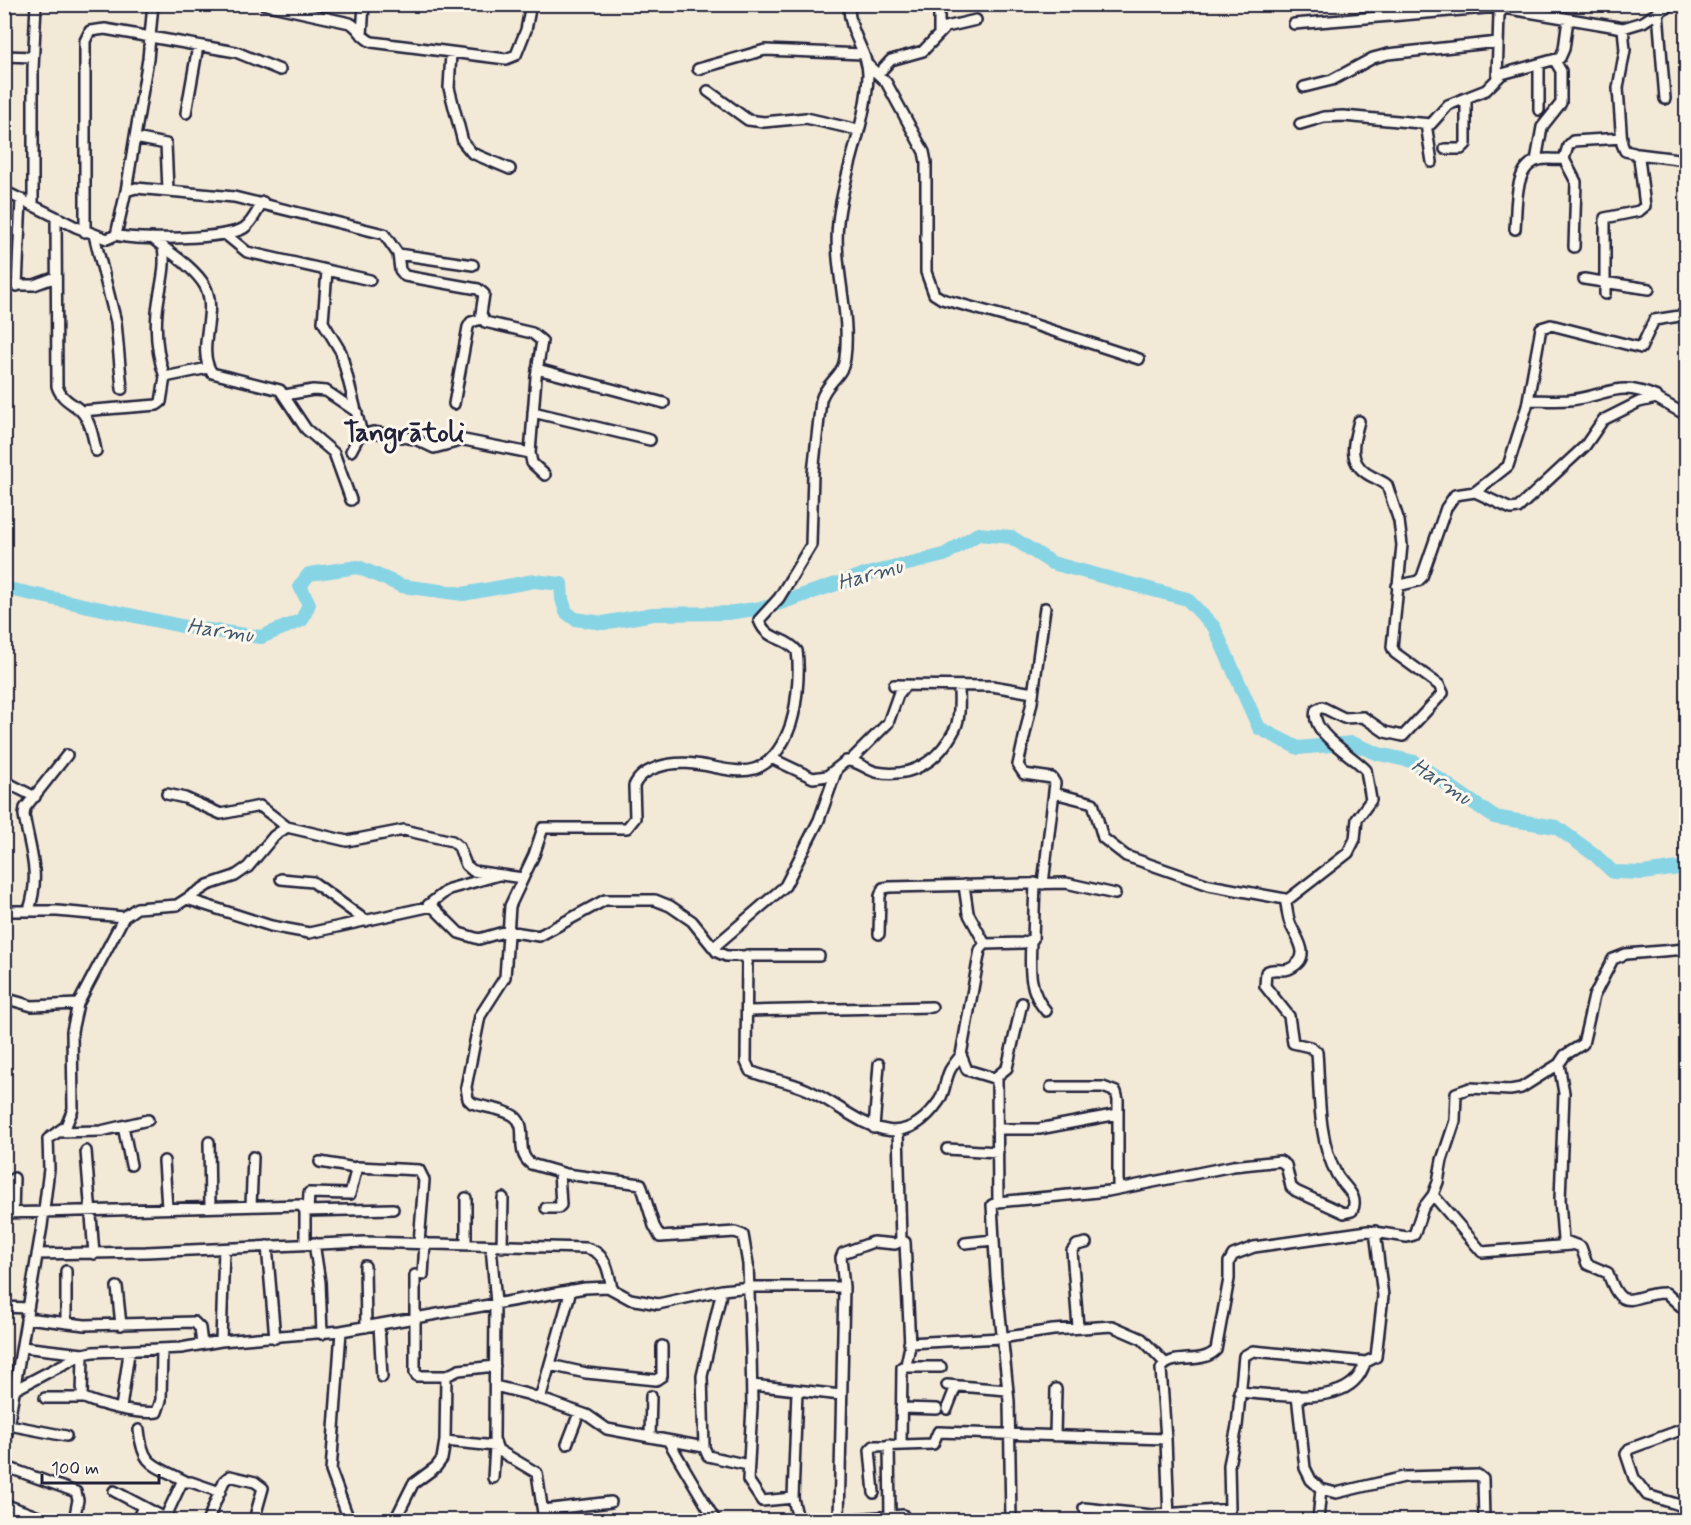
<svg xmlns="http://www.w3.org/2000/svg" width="1691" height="1525" font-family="Mynerve,sans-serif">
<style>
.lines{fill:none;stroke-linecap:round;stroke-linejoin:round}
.river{stroke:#87d4e5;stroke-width:14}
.street-casing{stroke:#22223b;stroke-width:14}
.street{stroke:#fbf7ec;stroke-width:9}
.labels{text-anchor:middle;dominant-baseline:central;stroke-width:6;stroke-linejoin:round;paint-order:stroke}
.water-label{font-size:22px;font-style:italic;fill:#40576e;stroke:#fbf7ec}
.district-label{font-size:27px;font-weight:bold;fill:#22223b;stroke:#fbf7ec}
</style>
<rect width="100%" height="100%" fill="#f3e9d7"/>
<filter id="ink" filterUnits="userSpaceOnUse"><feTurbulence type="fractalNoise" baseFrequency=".0167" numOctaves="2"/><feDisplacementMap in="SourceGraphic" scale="12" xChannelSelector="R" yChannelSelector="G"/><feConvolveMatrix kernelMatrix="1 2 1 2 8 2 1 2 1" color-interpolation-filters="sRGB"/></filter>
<g filter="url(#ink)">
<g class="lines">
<path class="river" d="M4 588 186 627 261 637 302 620 309 604 300 586 309 574 358 567 402 586 463 594 534 581 561 584 562 599 566 612 575 619 603 623 653 614 728 613 768 607 863 575 944 555 978 534 1011 537 1052 563 1187 599 1214 627 1259 728 1298 748 1352 743 1379 754 1415 762 1494 817 1556 827 1595 855 1613 872 1643 873 1686 867"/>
<g class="street-casing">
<path id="street" d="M263 4 350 23C360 28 361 38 372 42L506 59 516 55 526 30 531 4
M939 4V32
M1658 12 1665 99
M1294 24 1498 7
M362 35 364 4
M451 53 449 88 463 142 472 153 510 169
M4 56 33 57
M867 64 886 82 924 152 926 162V272L934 294 942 299 1029 323 1139 359
M698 69 765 50 863 54
M879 73 891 60 923 51 946 27 976 20
M1497 78 1499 14 1504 8 1623 28 1643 22 1671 4
M1304 87 1332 80 1373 58 1388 54 1498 42
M708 91 748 120 764 122 806 118 858 130
M1539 110V64
M186 113 198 46
M1300 124 1324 117 1343 116 1431 124 1448 105 1486 90 1502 74 1560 58 1564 49 1568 19
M1426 124 1432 162
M135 138 166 144 168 190
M1445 149H1461L1466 144V98
M1638 154 1686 160
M1564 159 1576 182 1574 247
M1536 161 1542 127 1561 103V71L1555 61
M4 191 76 227 107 239 116 235 126 191 136 188 234 197 384 234 398 254 400 270 405 276 478 289 484 294 481 314 485 322 532 333 542 341 536 377 530 453 532 463 545 475
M126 191 148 59 153 4
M33 206V69L36 4
M56 217 57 386C61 399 71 402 80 410 91 421 93 437 96 451
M1515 229C1517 208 1513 166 1539 160 1547 158 1556 160 1564 159L1568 146 1573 141 1622 138
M85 232V41L90 31 105 29 236 52 280 70
M225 234 247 252 370 280
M94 235 116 322 122 389
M116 235C135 241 227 239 244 228 252 223 257 211 263 202
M152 238C169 252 194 267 205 286 219 313 195 348 212 373L280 390 306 429 334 453 351 500
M163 247C167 270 159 289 157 312 155 335 157 355 165 377
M398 254 473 265
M327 271 323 322 341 352 362 434
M1584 279 1649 289
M4 285H34L56 277
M17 286 21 199
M1605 294V218L1639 211 1645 206 1639 158 1634 153 1625 151 1622 144 1618 88 1625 50 1623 28
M537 369 664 403
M285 395 313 390 326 391 357 412
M1528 400C1542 400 1556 401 1570 400 1608 396 1617 379 1657 397
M454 404 468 327 471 322 482 319
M81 411 157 405 161 402 165 377 208 368
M533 412 650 440
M351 451 359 436 373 432 415 439 434 448 464 440 530 453
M1475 492 1508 466 1527 406 1541 328 1551 325 1641 348 1654 320 1686 315
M1397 586 1418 581 1422 577 1446 508 1455 495 1475 492 1511 509 1518 508 1585 446 1603 420 1639 402 1656 398 1686 415
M894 685 992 686 1033 693
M773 759 813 778 827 776 846 761C857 760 865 769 876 772 913 779 939 760 955 729 961 717 959 699 959 687
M851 760 888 723 898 695 905 686
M4 781 35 797
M167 794 185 798 221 814 260 806 287 827
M281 879 313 882 366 921
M1043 884 1055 783 1052 778 1024 774 1018 765 1032 702 1045 608
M964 885 968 913 985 944
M187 899 271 926 309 933 432 906 459 933 479 939 507 931 539 936 605 900H655L670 906 692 921 717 952 726 956H819
M1286 901 1348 853 1355 839 1357 819 1371 800 1366 770C1354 756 1309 733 1316 710L1322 707 1344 718 1363 717 1385 732 1403 736 1443 693 1439 685 1395 653 1392 647 1402 545 1399 521 1387 485C1381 480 1373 478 1366 473 1347 460 1354 440 1359 421
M428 905 449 889 499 875
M29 910C41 874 30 851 24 815L25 808 67 755
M4 911H57L124 917
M879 934 880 896 883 888 890 887 1066 883 1115 894
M1031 941C1030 967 1028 991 1046 1011
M714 947 785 886 819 820 837 769
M747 955 746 1062 750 1071C769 1079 789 1081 808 1090 855 1112 896 1163 939 1101 945 1092 945 1080 950 1070 953 1065 957 1060 961 1055
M4 998 32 1006 78 1004
M748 1011 932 1007
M1559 1064 1564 1093 1560 1200 1563 1240 1581 1247 1587 1264 1608 1273C1623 1318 1632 1292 1666 1293L1686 1311
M996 1077 1007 1068 1022 1003
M1051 1087H1103L1116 1092 1118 1100V1188
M123 1126 131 1165
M874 1128 879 1064
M997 1129H1039L1118 1114
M57 1132 101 1131 148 1120
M209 1142 210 1207
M947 1149 998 1152
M86 1151 94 1254
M164 1161 167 1208
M320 1162 355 1168
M1433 1195 1482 1252 1571 1245
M998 1202 997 1079 967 1070 961 1055 980 950 985 944 1023 943 1033 939 1035 883
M251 1206 253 1157
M546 1208H558L561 1205 559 1172
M305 1211 393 1209
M308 1211 309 1193 350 1194 357 1167 419 1170 424 1180 419 1243
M4 1213 301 1205 305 1211V1243
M13 1213 14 1178
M905 1242 910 1346 906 1365
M314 1243 320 1282 322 1334
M965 1243 993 1240
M466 1245V1198
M267 1246 275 1338
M491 1246 496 1303
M502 1247 503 1198
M37 1254 146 1252 364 1242 586 1248C606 1252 609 1272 612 1289
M365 1266 366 1327
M66 1271V1323
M415 1275V1373L417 1376H446
M423 1275 425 1243
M117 1287 121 1325
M722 1290 702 1376 704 1447 708 1456 748 1465
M495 1303 494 1439 498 1450 537 1473 544 1520
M4 1307 28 1308
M26 1318 85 1325 194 1322 200 1328 202 1344
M379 1325 382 1377
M1078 1327 1072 1251 1077 1245 1086 1243
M341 1331 331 1471 349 1520
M221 1341 224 1249
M909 1343 1001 1338 1053 1330 1112 1326 1142 1339 1165 1363
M22 1347 83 1354 82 1397C99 1405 139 1415 157 1412L161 1400 162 1349
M550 1365 586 1373 656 1380 662 1376V1346
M4 1385 16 1389 83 1354 93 1352 181 1348 221 1341 341 1331 585 1288 608 1287 630 1299 658 1304 722 1290 750 1287H844
M752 1385 841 1395
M947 1385 1007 1390
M495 1386 527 1394 587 1415 607 1429 704 1447
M1239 1392C1270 1394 1335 1406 1357 1378 1361 1374 1363 1367 1366 1362
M1297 1395 1305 1468 1311 1480 1321 1489 1336 1493 1404 1477 1478 1475 1483 1479 1484 1520
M45 1398H83
M540 1399 571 1290
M121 1408 129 1353
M901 1408 937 1409
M947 1409 956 1386
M9 1425 66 1436
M1686 1428 1629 1449 1626 1454 1634 1478 1647 1495 1686 1507
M139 1430C143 1468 154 1464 185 1481
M1055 1436 1056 1389
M650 1437 651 1396
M1166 1439 1161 1369C1171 1352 1201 1366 1216 1350L1229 1279V1262L1233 1255 1254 1247 1368 1231 1407 1237 1414 1235 1423 1208 1433 1195 1438 1182 1442 1160 1455 1121 1456 1093 1470 1088 1510 1090 1521 1088 1559 1064 1565 1055 1583 1044 1594 996 1613 959 1626 954 1686 949
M445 1441 495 1446 493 1478
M669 1442 715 1520
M567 1444 579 1413
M889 1445 890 1516
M901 1445 902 1367H941
M4 1451 42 1226 49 1169 48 1139 66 1126 73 1109 72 1031 78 1004 124 917 137 908 177 905 208 885 235 876 248 867 274 836 287 827 347 841 404 830 452 841 459 847 466 865 473 871 523 878
M4 1466 76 1492 78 1500 74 1520
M114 1491 163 1517 166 1516 182 1482H191L220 1492
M874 1493 870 1450 874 1446 933 1444 938 1432 1166 1439 1169 1520
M793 1498 797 1391
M4 1504 47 1520
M1084 1508 1152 1515 1230 1509 1229 1465 1237 1426 1244 1356 1253 1351 1366 1362 1376 1357 1383 1296 1375 1231
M543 1510 611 1502
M137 1520 143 1507
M208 1520 224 1481 230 1476 255 1482 263 1488 254 1520
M395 1520 413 1484 436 1467 442 1459 445 1441 446 1376 459 1370 495 1366
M798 1520 793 1498 762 1501 748 1480 752 1406 751 1350 748 1264 743 1235 735 1232 660 1237 654 1226 641 1184 566 1174 531 1164C513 1151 530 1127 514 1116 502 1108 485 1108 472 1103L468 1099 466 1087 480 1016 505 977 510 906 534 855 543 828H627L635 818 634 786C639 775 647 771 658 767 712 749 756 805 788 732 797 712 800 671 797 651 784 635 767 642 759 620L779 598 811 545 813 473 821 400C826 382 843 377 845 358 851 312 833 268 838 222 843 172 867 124 868 74 868 51 848 33 849 4
M798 1520H826
M839 1520 844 1287 841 1258 843 1253 873 1242 895 1244 901 1241 898 1131
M843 1520 903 1515 906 1520
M1011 1520 1009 1401 996 1276 992 1205 998 1202 1108 1191 1233 1166 1280 1161 1286 1165 1291 1187 1296 1191 1344 1213 1352 1211C1360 1196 1344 1187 1337 1175 1317 1139 1320 1091 1317 1052L1310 1047 1293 1043 1289 1016 1265 986 1266 972C1274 967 1281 972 1289 969 1315 957 1295 937 1290 923 1287 915 1287 906 1285 899L1209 885 1126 856 1103 838 1093 803 1054 793
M1318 1520 1321 1489"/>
</g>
<use href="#street" class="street"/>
</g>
</g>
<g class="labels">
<g class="water-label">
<text transform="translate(870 575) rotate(-16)">Harmu</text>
<text transform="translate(220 631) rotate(8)">Harmu</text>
<text transform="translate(1441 782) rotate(33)">Harmu</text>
</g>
<g class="district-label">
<text x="404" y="433">Tangrātoli</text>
</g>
</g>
<rect width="1691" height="1525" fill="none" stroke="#fbf7ec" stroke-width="24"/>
<rect x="12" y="12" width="1667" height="1501" fill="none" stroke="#22223b" stroke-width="2" filter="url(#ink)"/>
<path d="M42 1474v9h117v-9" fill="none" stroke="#22223b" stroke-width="3"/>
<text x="51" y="1474" font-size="18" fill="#22223b" stroke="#fbf7ec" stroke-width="4.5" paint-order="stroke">100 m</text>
</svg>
